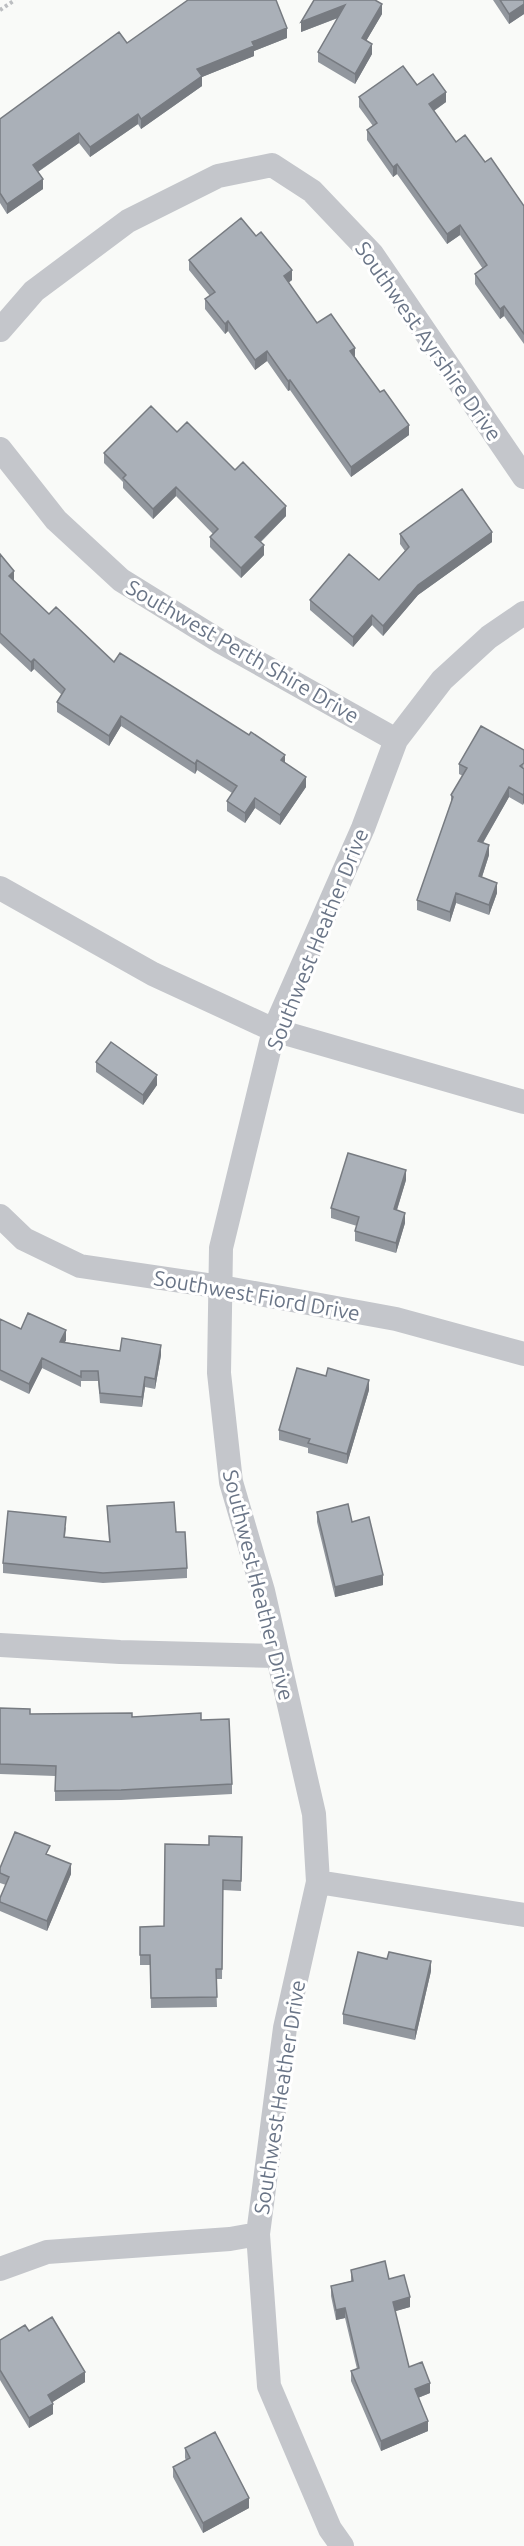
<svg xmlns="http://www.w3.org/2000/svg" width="524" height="2546" font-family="Ubuntu,sans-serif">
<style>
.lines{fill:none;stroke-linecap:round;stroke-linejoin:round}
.path{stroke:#bcbec1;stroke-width:4;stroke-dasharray:3 3;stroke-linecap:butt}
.street{stroke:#c4c6cb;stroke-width:24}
.wall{fill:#92979e}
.shaded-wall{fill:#777b81}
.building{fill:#aab0b8;stroke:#777b81;stroke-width:1.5}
.labels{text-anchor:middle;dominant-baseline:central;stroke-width:6;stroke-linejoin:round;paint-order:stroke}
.street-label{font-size:21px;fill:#6a7587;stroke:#fff}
</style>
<rect width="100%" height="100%" fill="#f9faf8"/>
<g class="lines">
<path class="path" d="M0 10 15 0"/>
<path class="street" d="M0 330 34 291 128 221 218 176 272 165 312 191 372 254 524 477
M0 449 56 520 121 580 221 642 396 740
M0 888 153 974 274 1030 524 1102
M0 1216 24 1239 80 1266 221 1287 396 1319 524 1354
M0 1645 120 1652 277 1656
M318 1882 524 1915
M0 2269 47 2252 230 2239 258 2234
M342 2546 330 2529 269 2386 258 2234 285 2028 318 1882 314 1814 263 1591 231 1482 219 1373 221 1248 274 1030 363 828 396 740 442 680 489 637 524 613"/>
</g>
<path class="wall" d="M314 0 382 14 366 41 372 54 355 84 318 62V52L338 18 301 32Z
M493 0H524V14L509 24Z
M287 38 254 51V56L202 77V86L141 129 138 124 90 157 79 143 38 172 43 189 7 214 0 203V119L127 43Z
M417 85 446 102 434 111 456 142 485 162 524 206V344L504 316 500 319 475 284V274L483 269 460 235 447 244 397 174 393 177 367 140V130L373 126 359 107V97Z
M189 260 292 280 288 283 317 323 355 357 409 435 351 477 290 390 288 391 267 361 255 370 228 331 225 334 205 309V299L210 296 189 270Z
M177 432 235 470 286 516 261 542 264 555 241 578 210 547V537L213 534 176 496 153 519 123 488V482L104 463V453Z
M400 534 492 542 418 595 383 636 372 625 353 647 310 610V600L379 580 405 551 400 544Z
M0 554 14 581 49 614 114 662 285 763 306 787 280 825 255 808 245 823 227 811V801L232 793 197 770 195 774 121 726 109 746 57 712V702L62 695 34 669 31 672 0 643Z
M524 750 523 805 509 797 483 843 489 855 482 877 497 893 489 915 456 903 450 922 417 910V900L451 803V795L463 776 459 774V764Z
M96 1062 157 1085 143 1105 96 1072Z
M406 1180 397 1210 405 1223 396 1253 355 1241V1231L357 1226 331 1218V1208Z
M0 1319 21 1329 66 1340 65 1342 120 1351 161 1355 155 1389 145 1387 142 1407 100 1403 98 1381H81V1387L42 1368 29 1394 0 1380Z
M369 1390 347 1464 308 1453V1448L279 1440V1430Z
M107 1506 176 1532 187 1568V1578L103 1583 3 1573V1563L66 1527 65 1537 109 1542Z
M317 1512 352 1522 383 1585 335 1597 317 1522Z
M0 1708 30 1714 201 1720 232 1784V1794L121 1800 55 1801V1776L0 1774Z
M242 1837 241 1891 223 1890 222 1979H216L217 2007 151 2008 150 1965H140V1927L164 1926 209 1845Z
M50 1855 71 1874 47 1931 0 1911V1898L6 1885 0 1883V1868Z
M431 1971 415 2040 343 2024V2014Z
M351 2270 389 2279 410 2307 395 2311 409 2367 430 2393 418 2398 428 2431 381 2451 351 2381V2371L357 2369 345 2318 336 2320 331 2296V2286L351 2281Z
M29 2331 85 2382 52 2402 53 2414 29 2428 0 2380V2340Z
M185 2448 249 2508 203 2533 173 2477V2467L186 2460 185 2458Z"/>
<path class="shaded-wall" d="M382 4V14L362 48V38Z
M524 4V14L509 24V14Z
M345 5V15L301 32V22Z
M287 28V38L254 51V56L202 77V86L141 129V119L197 69 252 42Z
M372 44V54L355 84V74Z
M446 92V102L429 114V104Z
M138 114V124L90 157V147Z
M79 133V143L33 175V165Z
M397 164V174L393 177V167Z
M43 179V189L7 214V204Z
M460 225V235L447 244V234Z
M292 270V280L284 286V276Z
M504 306V316L500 319V309Z
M228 321V331L225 334V324Z
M355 348V358L350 351Z
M267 351V361L255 370V360Z
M290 380V390L288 391V381Z
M409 425V435L351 477V467Z
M176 487V496L153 519V509Z
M286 506V516L255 547V537Z
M492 532V542L418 595 383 636V626L418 585Z
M264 545V555L241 578V568Z
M14 571V581L9 576Z
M372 615V625L353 647V637Z
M34 659V669L31 672V662Z
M121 716V726L109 746V736Z
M285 755V764L281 760Z
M197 760V770L195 774V764Z
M306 777V787L280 825V815Z
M509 787V797L478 851V841Z
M524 793V803L523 805V795Z
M255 798V808L245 823V813Z
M489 845V855L479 886V876Z
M497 883V893L489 915V905Z
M456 893V903L450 922V912Z
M157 1075V1085L143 1105V1095Z
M406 1170V1180L394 1219V1209Z
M405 1213V1223L396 1253V1243Z
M66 1330V1340L60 1352V1342Z
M161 1345V1355L155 1389V1379Z
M42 1358V1368L29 1394V1384Z
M145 1377V1387L142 1407V1397Z
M369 1380V1390L347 1464V1454Z
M383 1575V1585L335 1597V1587Z
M71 1864V1874L47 1931V1921Z
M431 1961V1971L415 2040V2030Z
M410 2297V2307L393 2312V2302Z
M345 2308V2318L336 2320V2310Z
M85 2372V2382L48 2405V2395Z
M430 2383V2393L415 2399V2389Z
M53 2404V2414L29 2428V2418Z
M428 2421V2431L381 2451V2441Z
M249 2498V2508L203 2533V2523Z"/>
<path class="building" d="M188 0H276L287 28 252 42 254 46 197 69 202 76 141 119 138 114 90 147 79 133 33 165 43 179 7 204 0 193V119L119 32 127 43Z
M314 0H375L382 4 362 38 372 44 355 74 318 52 345 5 301 22Z
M500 0H524V4L509 14Z
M403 66 417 85 433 74 446 92 429 104 456 142 465 135 485 162 491 158 524 206V334L504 306 500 309 475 274 487 265 460 225 447 234 397 164 393 167 367 130 377 123 359 97Z
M241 218 256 236 261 232 292 270 284 276 317 323 331 314 355 348 350 351 380 392 384 390 409 425 351 467 290 380 288 381 267 351 255 360 228 321 225 324 205 299 215 292 189 260Z
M151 406 177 432 187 422 235 470 243 462 286 506 255 537 264 545 241 568 210 537 218 529 176 487 153 509 123 478 126 475 104 453Z
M462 489 492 532 418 585 383 626 372 615 353 637 310 600 349 554 379 580 409 547 400 534Z
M0 554 14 571 9 576 49 614 56 607 114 662 120 653 249 735 251 732 285 755 281 760 306 777 280 815 255 798 245 813 227 801 237 786 197 760 195 764 121 716 109 736 57 702 65 689 34 659 31 662 0 633Z
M481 726 524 750V763L520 766 524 769V793L523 795 509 787 478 841 489 845 479 876 497 883 489 905 456 893 450 912 417 900 453 797 451 795 467 768 459 764Z
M111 1042 157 1075 143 1095 96 1062Z
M348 1153 406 1170 394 1209 405 1213 396 1243 355 1231 359 1217 331 1208Z
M28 1313 66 1330 60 1342 120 1351 122 1338 161 1345 155 1379 145 1377 142 1397 100 1393 98 1371H81V1377L42 1358 29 1384 0 1370V1319L21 1329Z
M297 1368 326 1376 328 1368 369 1380 347 1454 308 1443 310 1439 279 1430Z
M174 1502 176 1532H185L187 1568 103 1573 3 1563 8 1511 66 1517 64 1537 110 1542 107 1506Z
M348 1504 352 1522 369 1517 383 1575 335 1587 317 1512Z
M0 1708 30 1709V1714L132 1713V1717L201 1713V1720L229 1719 232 1784 121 1790 55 1791 56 1766 0 1764Z
M15 1832 50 1846 46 1854 71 1864 47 1921 0 1902V1898L9 1877 0 1873V1868Z
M209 1836 242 1837 241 1881 223 1880 222 1969H216L217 1997 151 1998 150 1955H140V1927L164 1926 165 1844 209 1845Z
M358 1952 387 1959 389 1952 431 1961 415 2030 343 2014Z
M385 2261 389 2279 404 2275 410 2297 393 2302 409 2367 422 2362 430 2383 415 2389 428 2421 381 2441 351 2371 359 2368 345 2308 336 2310 331 2286 353 2281 351 2270Z
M52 2317 85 2372 48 2395 53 2404 29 2418 0 2370V2340L25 2325 29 2331Z
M215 2432 249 2498 203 2523 173 2467 190 2458 185 2448Z"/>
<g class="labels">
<g class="street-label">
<text transform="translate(429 341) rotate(55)">Southwest Ayrshire Drive</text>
<text transform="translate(243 651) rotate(30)">Southwest Perth Shire Drive</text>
<text transform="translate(317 939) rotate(-68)">Southwest Heather Drive</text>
<text transform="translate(257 1295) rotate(10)">Southwest Fiord Drive</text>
<text transform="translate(259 1585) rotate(76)">Southwest Heather Drive</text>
<text transform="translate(279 2097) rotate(-81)">Southwest Heather Drive</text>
</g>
</g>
</svg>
